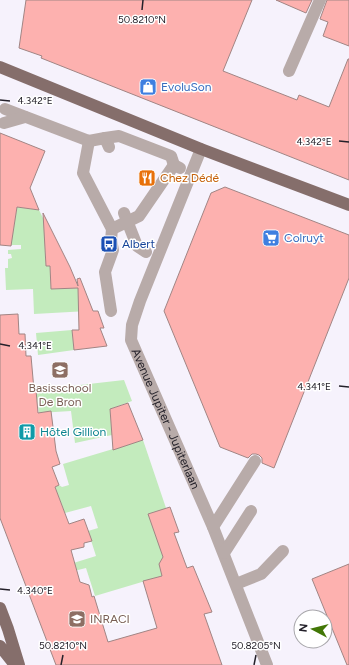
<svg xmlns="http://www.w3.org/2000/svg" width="349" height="665" font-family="Figtree,sans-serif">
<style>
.green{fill:#c3ebbd}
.building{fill:#fdb1af;stroke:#a18584}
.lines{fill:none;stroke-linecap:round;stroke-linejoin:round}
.minor{stroke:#b8aba9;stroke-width:12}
.major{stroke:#856e6b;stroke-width:12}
.ticks{fill:none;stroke:#24212a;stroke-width:1.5}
.labels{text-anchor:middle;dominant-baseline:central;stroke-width:3;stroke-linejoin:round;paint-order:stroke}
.shop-label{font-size:12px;fill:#366cbe;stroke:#fff;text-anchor:start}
.food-label{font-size:12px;fill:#c56008;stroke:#fff;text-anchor:start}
.transit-label{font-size:12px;fill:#164399;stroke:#fff;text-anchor:start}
.education-label{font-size:12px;fill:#785e54;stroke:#fff}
.street-label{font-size:12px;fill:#24212a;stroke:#fff}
.culture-label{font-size:12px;fill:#0d838f;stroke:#fff;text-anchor:start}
.ticks-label{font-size:10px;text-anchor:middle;fill:#24212a;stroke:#fff;stroke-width:3;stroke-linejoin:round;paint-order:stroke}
</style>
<rect width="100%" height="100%" fill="#f6f2fc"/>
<path class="green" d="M17 207 39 210 56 244 45 245 46 266H50L51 289 79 288 88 311 34 314 33 289 6 290 5 268H8V259L12 258 11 254H8V250L21 249V245H8L13 233Z
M72 330 74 350 38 355 36 333Z
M124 380 132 401 110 409 112 435 75 443 71 411 39 413 36 390Z
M143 440 166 508 157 538 174 533 181 553 162 576 95 596 86 568 70 572 67 565 96 556 88 531 98 528 91 506 65 513 55 487 59 485 62 487 69 485 63 464Z"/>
<path class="building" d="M26 0H252L223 71 297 100 299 95 329 107 348 59H349V180L41 58 42 56 19 48Z
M276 0H312L306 13Z
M327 0H349V46L323 36 328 22 320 19Z
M0 133 45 151 30 188 39 210 17 207 11 246 0 245Z
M225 187 349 235V278L274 468 262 463V458L259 455 256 454H252L248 458 220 447 164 311 211 193Z
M43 213 70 267 78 286 77 279 80 278 93 311H98L104 328H100L107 346 74 350 72 330H79L78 288 51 289 50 266H46Z
M18 314 19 334H25L26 356H31L34 390H36L38 413 51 411 56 451 60 464 52 467 59 485 55 487 69 524 84 519 92 541 84 543V547L71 550 80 582 89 585 92 597 94 596 108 642 157 628 143 581 162 576 159 564 163 557 148 514 170 507 179 532 174 533 187 568 193 566 212 612 204 614 222 665H56L0 518V315Z
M128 403 143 440 113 450 110 409Z
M349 564V665H347L312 579Z"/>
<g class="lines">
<g class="minor">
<path d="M289 71 320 0"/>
<path d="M5 109 89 141 105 138 109 147"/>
<path d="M4 123 25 117"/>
<path d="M105 138 119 136 171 156 174 165"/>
<path d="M89 141 83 173 112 229 111 240 113 250 105 272 111 311"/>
<path id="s1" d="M201 149 140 301 132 325 131 340 213 527 267 665"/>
<path d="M124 213 137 246 146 252"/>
<path d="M112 229 139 216 174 165 180 168"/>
<path d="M213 527 255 461"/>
<path d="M224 553 251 511"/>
<path d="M236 584 261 574 283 551"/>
</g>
<path class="major" d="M0 67 201 149 349 205
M0 608 8 629 19 665
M0 646 15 665"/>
</g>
<path class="ticks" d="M142 10 143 0M0 100 10 101M339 141 349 142M0 344 10 346M339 386 349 387M0 589 10 590M61 665 63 655M254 665 256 655"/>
<defs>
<g id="shop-square" transform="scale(0.9)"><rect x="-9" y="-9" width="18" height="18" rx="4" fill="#3f7fe0" stroke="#fff"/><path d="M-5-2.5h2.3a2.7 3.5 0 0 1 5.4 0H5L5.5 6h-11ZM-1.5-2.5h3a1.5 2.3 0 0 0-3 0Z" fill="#fff"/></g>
<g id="restaurant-square" transform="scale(0.9)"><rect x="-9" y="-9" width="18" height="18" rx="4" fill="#e8710a" stroke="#fff"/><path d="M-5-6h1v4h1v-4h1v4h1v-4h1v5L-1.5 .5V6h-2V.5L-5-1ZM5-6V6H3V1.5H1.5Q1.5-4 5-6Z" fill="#fff"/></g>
<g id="supermarket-square" transform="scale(0.9)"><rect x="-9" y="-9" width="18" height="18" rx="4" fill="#3f7fe0" stroke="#fff"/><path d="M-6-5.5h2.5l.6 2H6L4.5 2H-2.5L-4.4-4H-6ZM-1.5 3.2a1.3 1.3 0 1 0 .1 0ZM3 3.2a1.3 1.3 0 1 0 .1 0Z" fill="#fff"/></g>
<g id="bus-square" transform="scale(0.9)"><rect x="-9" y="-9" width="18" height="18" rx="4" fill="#1a4fb4" stroke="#fff"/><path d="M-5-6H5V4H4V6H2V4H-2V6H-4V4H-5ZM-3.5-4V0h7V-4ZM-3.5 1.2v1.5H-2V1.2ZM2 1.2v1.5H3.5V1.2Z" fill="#fff"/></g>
<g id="school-square" transform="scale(0.9)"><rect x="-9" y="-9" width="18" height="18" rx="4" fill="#8d6e63" stroke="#fff"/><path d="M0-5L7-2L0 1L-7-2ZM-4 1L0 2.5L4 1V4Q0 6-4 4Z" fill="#fff"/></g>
<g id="building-square" transform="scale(0.9)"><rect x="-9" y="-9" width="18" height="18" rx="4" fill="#0f9aa8" stroke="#fff"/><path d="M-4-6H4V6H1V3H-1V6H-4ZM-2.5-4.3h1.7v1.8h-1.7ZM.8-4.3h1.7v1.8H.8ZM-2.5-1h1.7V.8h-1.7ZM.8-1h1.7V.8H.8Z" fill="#fff"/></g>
</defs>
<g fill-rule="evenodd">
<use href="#shop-square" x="148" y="87"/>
<use href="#restaurant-square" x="147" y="178"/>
<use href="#supermarket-square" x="271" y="238"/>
<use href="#bus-square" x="109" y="244"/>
<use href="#school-square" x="60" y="370"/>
<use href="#building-square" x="27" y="432"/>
<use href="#school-square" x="77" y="619"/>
</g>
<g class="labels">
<g class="shop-label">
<text x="161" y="87">EvoluSon</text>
<text x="284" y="238">Colruyt</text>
</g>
<g class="food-label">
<text x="160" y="178">Chez Dédé</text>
</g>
<g class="transit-label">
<text x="122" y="244">Albert</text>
</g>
<g class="education-label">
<text x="60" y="388">Basisschool<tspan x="60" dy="14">De Bron</tspan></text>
<text x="90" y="619" text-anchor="start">INRACI</text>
</g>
<g class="street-label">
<text stroke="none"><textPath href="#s1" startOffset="290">Avenue Jupiter - Jupiterlaan</textPath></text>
</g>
<g class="culture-label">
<text x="40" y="432">Hôtel Gillion</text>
</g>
</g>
<g class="ticks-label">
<text x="142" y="23">50.8210°N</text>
<text x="35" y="104">4.342°E</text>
<text x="314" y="145">4.342°E</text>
<text x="35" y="349">4.341°E</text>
<text x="314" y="390">4.341°E</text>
<text x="35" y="594">4.340°E</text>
<text x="63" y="649">50.8210°N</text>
<text x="256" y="649">50.8205°N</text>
</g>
<g transform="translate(313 629) rotate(277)"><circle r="19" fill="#ffffff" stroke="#a7a6aa"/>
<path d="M0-3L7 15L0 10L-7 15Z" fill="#427706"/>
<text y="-6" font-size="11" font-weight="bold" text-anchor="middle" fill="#24212a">N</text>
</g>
</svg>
